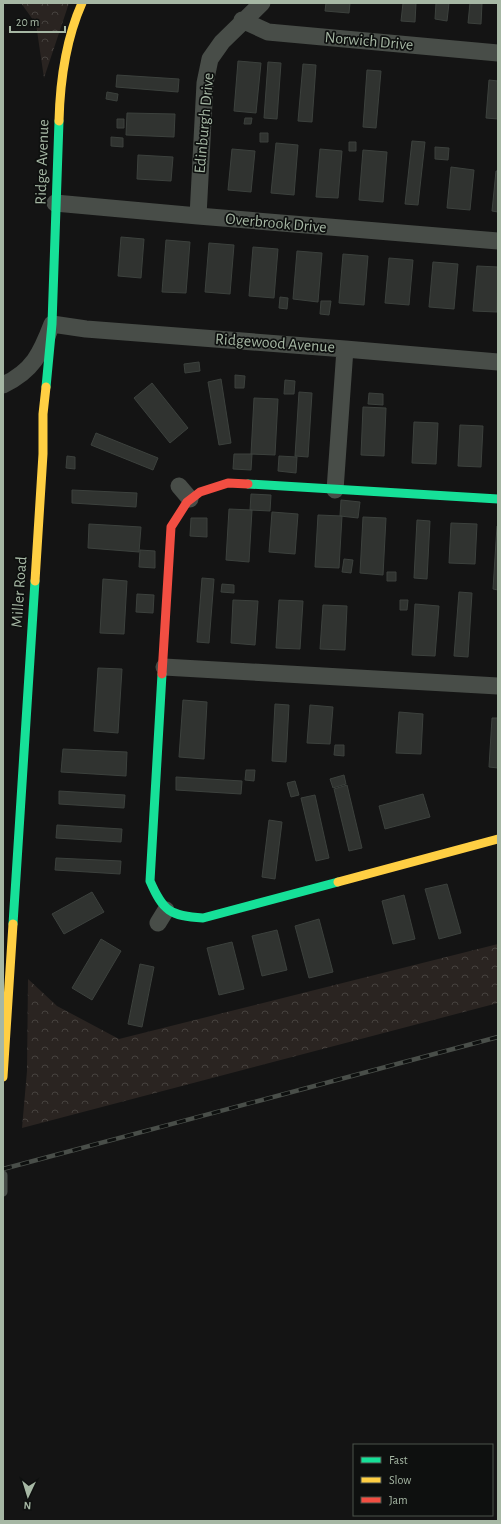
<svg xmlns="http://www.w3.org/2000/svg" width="501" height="1524" font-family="'Alegreya Sans',sans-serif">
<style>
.forest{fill:url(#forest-crowns)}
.building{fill:#303330;stroke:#3c413d}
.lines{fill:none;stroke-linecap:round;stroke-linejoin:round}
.lane{stroke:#484d48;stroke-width:9}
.street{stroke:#484d48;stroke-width:17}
.fast{stroke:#16e098;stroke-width:9}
.slow{stroke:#ffcf43;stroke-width:9}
.jam{stroke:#f24e42;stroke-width:9}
.rail-casing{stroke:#494e49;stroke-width:4.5}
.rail{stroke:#0e100f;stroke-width:3;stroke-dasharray:9;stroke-linecap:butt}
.labels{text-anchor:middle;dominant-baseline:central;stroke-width:3.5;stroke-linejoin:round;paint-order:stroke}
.street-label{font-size:16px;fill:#a6b7a4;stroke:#0e100f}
</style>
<defs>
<pattern id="forest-crowns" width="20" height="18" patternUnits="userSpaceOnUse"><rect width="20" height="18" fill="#2a2421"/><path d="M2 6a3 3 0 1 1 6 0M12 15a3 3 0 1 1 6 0" fill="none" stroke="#46423e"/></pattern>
</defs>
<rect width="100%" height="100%" fill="#141414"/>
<path class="forest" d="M21 3H69L44 78 36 24Z
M498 944V1003L22 1128 27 1071 28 979 57 1006 119 1039Z"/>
<path class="building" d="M326 3H350L349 13 325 11Z
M403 3H416L415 22 401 21Z
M436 3H449L447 21 435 19Z
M470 3H482L481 24 468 23Z
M238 61 261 63 256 113 234 111Z
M268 62 281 63 277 119 264 118Z
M303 64 316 65 312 122 298 121Z
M367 70 381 71 376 128 363 127Z
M117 75 179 79 178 92 116 87Z
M489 80 498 81V119L486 118Z
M107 92 118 94 117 101 106 99Z
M127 113 175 114 174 137 126 135Z
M245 118H252L251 124H244Z
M117 119H124V128H117Z
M260 133H268V142H260Z
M111 137 123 138V147L111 146Z
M412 141 425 142 418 205 405 204Z
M349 142H356V151H349Z
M276 143 298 145 294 195 271 193Z
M435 147 449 148 448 160 435 159Z
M232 149 255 151 251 192 228 190Z
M320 149 342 151 338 198 316 197Z
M363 150 387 152 383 202 359 200Z
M138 155 173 157 171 181 137 179Z
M451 167 474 170 470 210 447 208Z
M496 171H498V212L492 211Z
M121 237 144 239 141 278 118 276Z
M166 240 190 242 186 293 162 292Z
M209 243 234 245 230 294 205 292Z
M253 247 278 249 274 298 249 296Z
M297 251 322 253 318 302 293 299Z
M343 254 368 256 364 305 339 303Z
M389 258 413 260 409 305 385 303Z
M433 262 458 264 454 309 429 307Z
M477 266 498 267 497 312 473 311Z
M280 297 288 298 287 309 279 308Z
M321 301H331L329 315 320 314Z
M199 362 200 371 185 373 184 364Z
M235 375 245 376 244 388H235Z
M221 379 231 443 219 445 208 382Z
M285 380 295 381 294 394H284Z
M152 383 188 428 170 443 134 398Z
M299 392 312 393 308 457 295 456Z
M369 393 383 394V405L368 404Z
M254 398 278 399 275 455 251 454Z
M363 407 386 408 384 456 361 455Z
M414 422 438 423 436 464 412 463Z
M460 425 483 426 481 467 458 466Z
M96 433 158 458 153 470 91 445Z
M234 454H252L251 470 233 469Z
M67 456 75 457V469L66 468Z
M279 456 297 457 296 473 278 471Z
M72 490 137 493 136 507 72 503Z
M251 494 271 495 270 511 250 510Z
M341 500 360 502 358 518 340 516Z
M229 509 252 510 249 562 226 560Z
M272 512 298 514 295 554 269 552Z
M318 515 342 516 339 568 315 567Z
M363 517 386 518 383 575 360 573Z
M191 518H207V537L190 536Z
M417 520 430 521 427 579 414 578Z
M451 523 477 524 475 564 449 563Z
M89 524 141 527 139 552 88 548Z
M497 526H498V590L493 589Z
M140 550 155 551V568L139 567Z
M344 559 353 560 351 573 342 572Z
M387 572H396V581H387Z
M202 578 214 579 209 643 197 642Z
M103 579 127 581 124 634 100 633Z
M222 584 234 585V593L221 592Z
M459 592 472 593 468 657 454 656Z
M137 594 154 595 153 613 136 612Z
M233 600 258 601 255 645 231 643Z
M279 600 303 601 300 649 276 648Z
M400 600H408L407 610H400Z
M415 604 439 606 435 656 412 655Z
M323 605 347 606 345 650 320 649Z
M98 668 122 669 118 733 94 731Z
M183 700 207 702 204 759 179 757Z
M275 704 289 705 286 762 272 761Z
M310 705 333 707 330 744 307 743Z
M399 712 423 714 421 754 396 753Z
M492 718H498V768L489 767Z
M335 745H344V756L334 755Z
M63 749 127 752 126 776 61 772Z
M246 770H255L254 781 245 780Z
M344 775 346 784 333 788 330 779Z
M176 777 242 781 241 794 176 790Z
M295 781 299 795 291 797 287 783Z
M347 785 362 848 349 851 334 789Z
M59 791 125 795 124 808 59 804Z
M423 794 430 817 385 829 379 806Z
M315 795 329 858 316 861 301 798Z
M269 820 282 822 275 879 262 877Z
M57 825 122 829 121 842 56 838Z
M56 858 121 861 120 874 55 870Z
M447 884 461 933 439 939 425 889Z
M92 892 104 912 64 934 52 914Z
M404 895 415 939 393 944 382 901Z
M319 919 333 972 309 978 295 926Z
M277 930 287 970 262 976 252 936Z
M101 939 121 951 92 1000 72 988Z
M232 942 244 989 219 995 207 948Z
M140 964 154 967 142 1027 128 1024Z"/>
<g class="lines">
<path class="lane" d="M3 1175V1192"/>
<path class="street" d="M242 20 268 32 498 53
M55 203 198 216 498 241
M198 216 205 83 210 59 222 42 262 3
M3 385C33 371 41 353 52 324L86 329 345 349 498 362
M179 486 190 499
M335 490 345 349
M164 667 498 686
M158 923 166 910"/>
<path class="fast" d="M46 387 52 324 59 121
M248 484 498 499
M162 674 150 881C163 911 170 916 203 918L338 882
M13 924 35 581"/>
<path class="slow" d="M59 121C60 82 66 39 82 3
M35 581 43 454V414L46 387
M338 882 498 839
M3 1077 13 924"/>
<path class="jam" d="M162 674 171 527 187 502 200 492 228 483 248 484"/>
<g class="rail-casing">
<path id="rail" d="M3 1169 498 1037"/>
</g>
<use href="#rail" class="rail"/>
</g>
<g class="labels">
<g class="street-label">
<text transform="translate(369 41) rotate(5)">Norwich Drive</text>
<text transform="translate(204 123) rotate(-85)">Edinburgh Drive</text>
<text transform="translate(42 162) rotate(-88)">Ridge Avenue</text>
<text transform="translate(276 223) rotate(5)">Overbrook Drive</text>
<text transform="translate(275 343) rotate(4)">Ridgewood Avenue</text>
<text transform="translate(19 592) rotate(-86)">Miller Road</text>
</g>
</g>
<rect width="501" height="1524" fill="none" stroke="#a6b7a4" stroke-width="8"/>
<rect x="353" y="1444" width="140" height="72" fill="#0e100f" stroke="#4b534b"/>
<rect x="361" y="1457" width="20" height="6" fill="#16e098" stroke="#4b534b"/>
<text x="389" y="1464" font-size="12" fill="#a6b7a4">Fast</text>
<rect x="361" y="1477" width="20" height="6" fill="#ffcf43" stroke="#4b534b"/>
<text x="389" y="1484" font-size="12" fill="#a6b7a4">Slow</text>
<rect x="361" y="1497" width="20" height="6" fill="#f24e42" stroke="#4b534b"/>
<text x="389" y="1504" font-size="12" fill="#a6b7a4">Jam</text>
<g transform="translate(28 1496) rotate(184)" stroke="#0e100f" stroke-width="3" paint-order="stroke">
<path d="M0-3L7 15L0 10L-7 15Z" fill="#a6b7a4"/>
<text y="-6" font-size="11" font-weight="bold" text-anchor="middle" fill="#a6b7a4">N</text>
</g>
<path d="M10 26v6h55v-6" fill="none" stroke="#a6b7a4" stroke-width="2"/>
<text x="16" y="26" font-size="12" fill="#a6b7a4" stroke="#0e100f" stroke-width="3" paint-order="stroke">20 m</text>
</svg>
